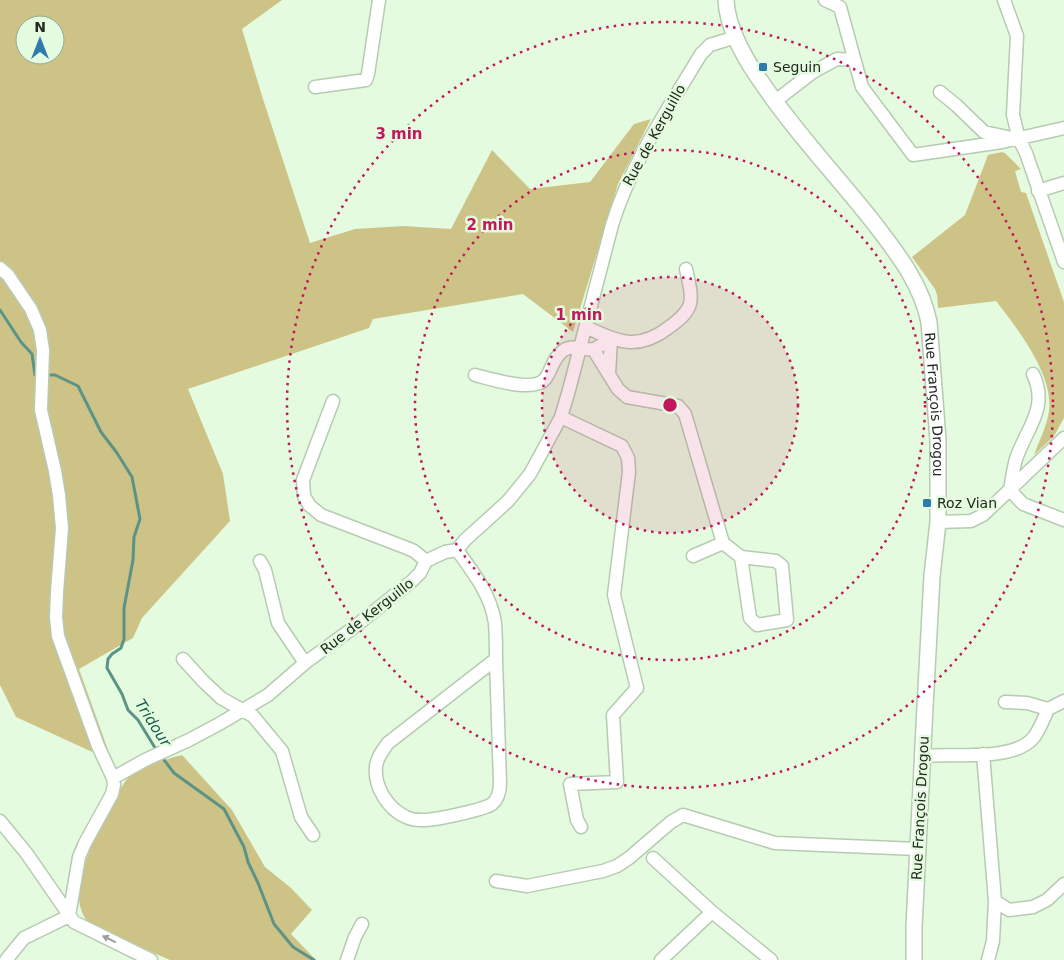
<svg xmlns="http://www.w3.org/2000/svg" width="1064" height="960" font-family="'DejaVu Sans',sans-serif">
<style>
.green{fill:#cec387;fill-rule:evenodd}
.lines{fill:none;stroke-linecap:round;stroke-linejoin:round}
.stream{stroke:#5b9386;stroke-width:3}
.minor-casing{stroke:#b6cbb1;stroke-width:15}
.tertiary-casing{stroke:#b6cbb1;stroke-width:18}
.minor{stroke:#fff;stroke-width:12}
.tertiary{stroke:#fff;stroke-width:15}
.oneway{fill:#9b9f9a}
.ring{fill:none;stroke:#c2185b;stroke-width:2.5;stroke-dasharray:2.5 5}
.poi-dot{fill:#2e7aac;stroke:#e4fbdf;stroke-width:2}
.labels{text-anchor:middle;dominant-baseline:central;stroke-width:5;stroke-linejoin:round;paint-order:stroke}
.poi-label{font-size:14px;fill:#21291f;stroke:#e4fbdf;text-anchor:start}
.street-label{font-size:14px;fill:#21291f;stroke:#e4fbdf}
.water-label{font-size:15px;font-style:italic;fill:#1b5a50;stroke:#e4fbdf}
.centre{fill:#c2185b;stroke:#e4fbdf;stroke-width:2.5}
.ring-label{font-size:15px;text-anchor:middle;font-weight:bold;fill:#c2185b;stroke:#e4fbdf;stroke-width:5;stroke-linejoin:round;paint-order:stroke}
</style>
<rect width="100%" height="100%" fill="#e4fbdf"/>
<path class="green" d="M0 0H282L242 29 262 96 310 243 355 229 403 226 451 229 492 150 530 189 590 182 634 124 651 119 618 184 573 332 523 294 373 319 369 328 188 389 223 474 230 521 142 618 133 638 79 669 112 761 16 717 0 685ZM25 25H55V55H25Z
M1002 152 1005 153 1021 169 1015 171 1021 192 1026 193 1064 302V418L1054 436 1034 455C1039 441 1047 426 1049 411 1054 375 1017 328 996 301L938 308 937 295 935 289 912 257 965 215 988 155Z
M182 755 232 810 265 867 291 888 312 910 291 934 316 960H170L94 927C88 922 83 917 81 909 76 895 82 874 86 860 93 840 118 787 132 773 139 766 171 758 182 755Z"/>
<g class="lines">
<path class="stream" d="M0 310 21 342 32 354 35 375
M46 375H55L78 386 101 432 117 453 132 477 140 519 134 537 133 560 124 608V639L121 648 112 654 108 659 107 668 122 694 128 710 138 720 157 751
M161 756 174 773 224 809 244 847 248 862 258 883 274 924 293 947 314 960"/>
<g class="minor-casing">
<path id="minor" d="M825 0 840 7
M1004 0 1017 36 1013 115 1019 139 1026 153 1064 262
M840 7 862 87 913 155 1002 142 1064 128
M315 87 366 80 368 74 379 0
M940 92 956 105 984 132 1012 138
M774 102 813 72 837 59 854 60
M1038 191 1064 183
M0 268 8 275 31 309 40 330 43 350 41 410 55 471 59 495 62 528 57 592 56 617 58 636 98 746 113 778 114 785 112 794 85 843 79 857 69 916
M586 327C617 342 638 351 668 328 696 308 693 301 686 269
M593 349 618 389 627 397 678 406 685 414 723 543 741 557 776 561 782 566 787 620 757 625 750 618 741 557
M609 374 611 339
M1033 374C1049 408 1027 427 1016 459 1013 469 1012 480 1010 490L1023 504 1064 520
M475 375C491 379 534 393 545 379 552 370 553 357 564 350 573 344 585 351 594 349 599 347 606 342 611 339
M333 401 303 480 304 496 309 505 321 515 407 548 414 551 426 561
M561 417 622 446 628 458 629 472 614 595 637 688 613 715 617 782 570 784 577 820 581 827
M938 522 971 521 983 515 1064 438
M457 550C473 572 491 595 495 623 496 635 496 647 496 659L388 743C383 750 376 759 376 767 374 787 388 809 406 817 410 819 416 820 421 820 432 821 483 810 492 804 498 799 500 791 500 783L496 659
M693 556 723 543
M260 561 265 570 278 623 305 663
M183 659 203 681 221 698 253 716 282 751 301 817 313 835
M1005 702 1027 703 1048 709 1064 701
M983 754 995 901 1009 910 1033 907 1047 900 1064 884
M923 756C953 753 1015 762 1034 737 1040 729 1044 718 1048 709
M113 778 145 760 189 740 219 724 268 695 305 663 353 628 412 581 420 573 426 561 445 552 457 550 465 540 508 501 530 474 561 417 569 390 612 225C631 163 668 109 701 54L710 45 736 37
M0 821 27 854 74 922 151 960
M653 858 712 912 771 960
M496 881 527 886 603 871 617 866 629 858 671 822 683 815 775 843 918 849
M6 960 24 938 69 916
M347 960 355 937 362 924
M661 960 712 912
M988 960 993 941 995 901"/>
</g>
<g class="tertiary-casing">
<g id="tertiary">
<path id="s1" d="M726 0C727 28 746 61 762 83 795 132 837 176 874 223 897 253 921 283 929 322L938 440V522L932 576 925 707 914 927V960"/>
</g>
</g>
<use href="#minor" class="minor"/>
<use href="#tertiary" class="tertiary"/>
</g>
<defs><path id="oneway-solid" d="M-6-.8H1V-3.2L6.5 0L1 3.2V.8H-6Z" transform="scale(1.25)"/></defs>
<use class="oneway" href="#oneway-solid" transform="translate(109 939) rotate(-154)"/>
<circle cx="670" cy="405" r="128" fill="#c2185b" fill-opacity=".12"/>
<g class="ring">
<circle cx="670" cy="405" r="128"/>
<circle cx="670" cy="405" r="255"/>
<circle cx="670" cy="405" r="383"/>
</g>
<g class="poi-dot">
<rect x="758" y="62" width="10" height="10" rx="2.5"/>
<rect x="922" y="498" width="10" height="10" rx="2.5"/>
</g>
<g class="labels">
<g class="poi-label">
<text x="773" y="67">Seguin</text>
<text x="937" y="503">Roz Vian</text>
</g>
<g class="street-label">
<text transform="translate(654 135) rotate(-61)">Rue de Kerguillo</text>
<text stroke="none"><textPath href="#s1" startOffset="468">Rue François Drogou</textPath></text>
<text transform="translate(367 616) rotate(-38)">Rue de Kerguillo</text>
<text transform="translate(920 808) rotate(-87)">Rue François Drogou</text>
</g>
<g class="water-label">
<text transform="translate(153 723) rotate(57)">Tridour</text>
</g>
</g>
<circle cx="670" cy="405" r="8" class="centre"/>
<g class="ring-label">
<text x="399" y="139">3 min</text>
<text x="490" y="230">2 min</text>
<text x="579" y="320">1 min</text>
</g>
<g transform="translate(40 40)"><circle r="24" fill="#e4fbdf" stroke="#96a792"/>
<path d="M0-4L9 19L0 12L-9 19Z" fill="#2e7aac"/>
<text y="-8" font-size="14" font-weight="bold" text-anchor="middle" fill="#21291f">N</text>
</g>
</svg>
